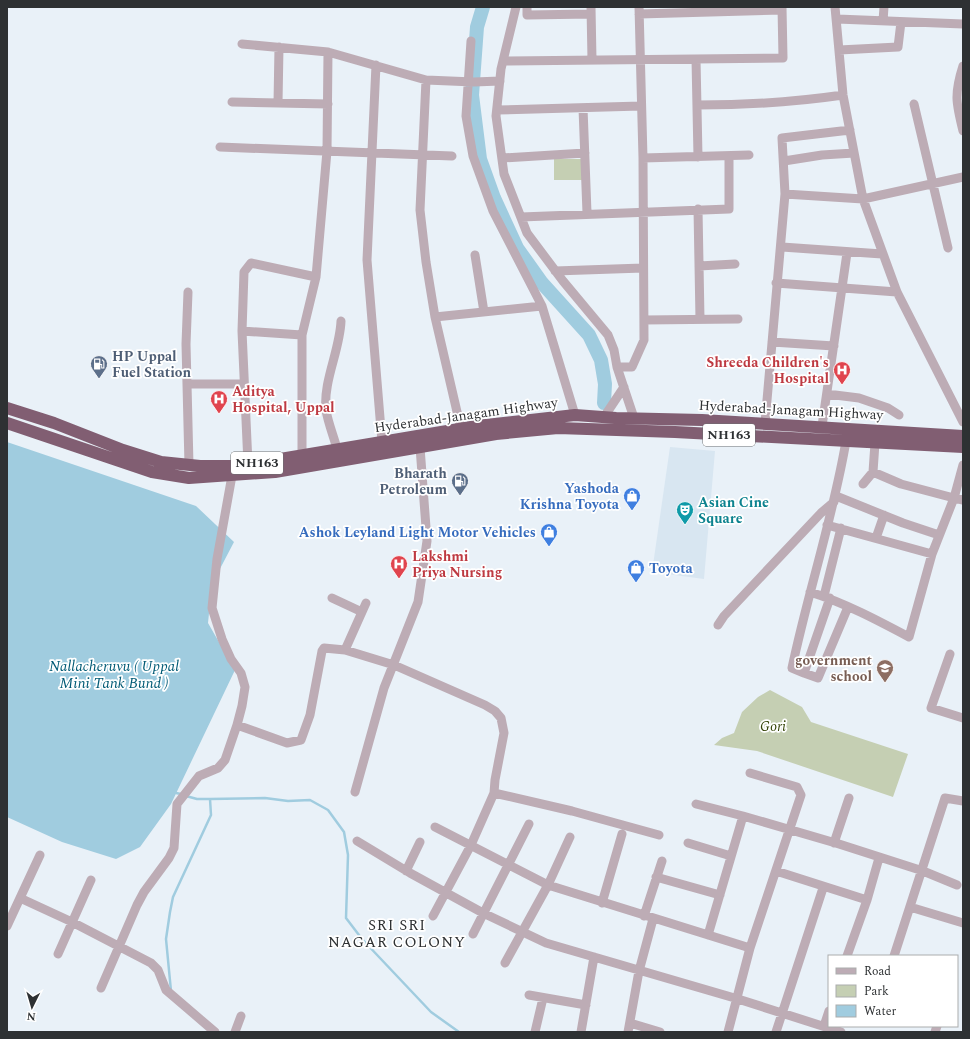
<svg xmlns="http://www.w3.org/2000/svg" width="970" height="1039" font-family="Spectral,serif">
<style>
.built{fill:#d8e6f1}
.green{fill:#c5cfb3}
.water{fill:#a0ccdf}
.lines{fill:none;stroke-linecap:round;stroke-linejoin:round}
.stream{stroke:#a0ccdf;stroke-width:2.5}
.river{stroke:#a0ccdf;stroke-width:14}
.street{stroke:#bdacb5;stroke-width:9}
.highway{stroke:#815e72;stroke-width:12}
.labels{text-anchor:middle;dominant-baseline:central;stroke-width:3.5;stroke-linejoin:round;paint-order:stroke}
.shield{fill:#fff;stroke:#6d6f70;stroke-width:1}
.shield-label{font-size:13px;font-weight:bold;fill:#2e3133}
.service-label{font-size:14px;font-weight:bold;fill:#4e5e75;stroke:#fff;text-anchor:start}
.health-label{font-size:14px;font-weight:bold;fill:#be3a42;stroke:#fff;text-anchor:start}
.street-label{font-size:14px;fill:#2e3133;stroke:#fff}
.shop-label{font-size:14px;font-weight:bold;fill:#366cbe;stroke:#fff;text-anchor:end}
.culture-label{font-size:14px;font-weight:bold;fill:#0d838f;stroke:#fff;text-anchor:start}
.education-label{font-size:14px;font-weight:bold;fill:#785e54;stroke:#fff;text-anchor:end}
.park-label{font-size:14px;font-style:italic;fill:#334205;stroke:#fff}
.water-label{font-size:15px;font-style:italic;fill:#015a75;stroke:#fff}
.neighbourhood-label{font-size:15px;letter-spacing:1px;fill:#2e3133;stroke:#fff}
</style>
<rect width="100%" height="100%" fill="#e9f1f8"/>
<path class="built" d="M670 447 715 451 704 579 652 572Z"/>
<path class="green" d="M554 159H582V180H554Z
M770 690 802 707 811 722 908 754 893 797 757 751 714 745 722 738 734 733 742 712 758 697Z"/>
<path class="water" d="M7 442 196 506 234 542 212 584 208 623 235 670 171 804 140 847 116 859 62 842 7 817Z"/>
<g class="lines">
<path class="stream" d="M176 793 181 794
M210 799 265 798 288 801 310 800 328 810 344 832 348 855 346 918 362 939 431 1012 459 1032
M171 991 166 939 170 912 173 897 211 815 210 799H197L186 796"/>
<path class="river" d="M483 7 477 27 472 95 480 159 494 198 517 248 542 283 589 335 601 360 605 384 604 403"/>
<path class="street" d="M516 7 501 69 496 116 504 174 527 233 563 281 608 335 614 350 617 367 634 418
M527 7V15L591 14
M591 7 592 60
M835 7 843 95 863 199 897 292 963 422
M639 14 782 10
M837 19 963 24
M883 21 884 7
M471 41 466 116 473 156 493 211 542 306 575 415
M242 44 328 52 426 80 474 82 500 81
M839 50 898 47 901 22
M696 59 698 157
M503 61 783 58 782 7
M376 65 367 260 382 442
M963 66C954 94 956 103 963 131
M426 80 420 210 426 262 435 317 461 429
M232 102 328 104
M278 103 279 47
M914 104 948 248
M698 105C747 105 795 102 843 95
M583 108 587 213
M497 110 641 106
M220 147 452 156
M502 158 585 153
M643 158 749 155
M784 161 822 155 854 153
M785 194 863 199 963 177
M698 209 700 319
M521 217 729 209V156
M782 247 882 254
M475 255 484 312
M699 266 735 264
M555 271 643 268
M776 283 897 292
M188 292 186 344 189 465
M435 317 542 306
M644 320 738 319
M242 331 302 335
M772 342 834 346
M617 367H632L644 340 643 158 639 7
M187 384H243
M827 394 859 398 888 408 899 415
M604 417 624 387
M765 423 785 194 782 138 850 130
M822 426 847 253
M337 449C334 437 328 423 326 410 323 381 340 350 341 321
M302 455V335L316 277 327 151 328 52
M248 464 242 331 244 272 251 263 316 277
M233 470 217 559 212 608 222 639 231 659 241 673 245 687 242 706 237 725
M873 472 875 443
M863 484 873 472 901 484 954 498 963 465
M836 496 903 523 939 535
M827 525 932 554
M876 538 884 515
M810 592C845 603 877 620 909 637L932 554 954 498 963 500
M824 596 841 528
M332 598 362 612
M830 598 804 673 818 678 848 607
M718 625 724 616 821 513 834 502
M345 650 366 603
M950 654 931 708 963 718
M804 673 792 668C808 592 833 518 846 441
M355 792 384 688 418 602 427 541 420 447
M494 793 572 811 659 835
M696 804 743 816
M435 827 548 885 750 948
M357 841 410 873 483 913 546 943 738 999 841 1032
M688 843 731 856
M834 843 849 798
M406 871 420 842
M776 871 867 900
M656 877 720 895
M20 898 72 922 151 963 158 970 166 990 215 1032
M602 903 622 834
M910 907 963 923
M644 916 662 861
M7 926 40 855
M473 934 529 824
M708 935 743 816 839 844 923 871 957 885
M58 954 91 880
M847 956 867 900 879 858
M894 956 945 798 963 801
M505 963 548 885 570 837
M101 988 137 905 144 892 169 858 174 848 177 804 199 776 218 768 225 760 237 725 287 743 301 740 310 715 322 651 324 648 345 650 394 665 485 705 495 711 501 718 504 733 495 780 494 793 471 845 433 916
M529 995 586 1005
M630 1023 660 1032
M824 1026 829 1011
M235 1032 241 1016
M535 1032 543 998
M581 1032 594 957
M628 1032 639 971 653 919
M728 1032 750 948 801 795 797 787 750 773
M776 1032 823 888
M935 1032 937 1026"/>
<path class="highway" d="M7 408 54 423 123 450 161 462 200 466H238L477 426 575 415 616 418 702 420 963 436
M7 423 152 472 189 478 275 472 496 434 558 428 675 432 963 447"/>
</g>
<defs>
<g id="fuel-pin" transform="scale(0.9)"><path d="M0 17L-7.5 6A9.5 9.5 0 1 1 7.5 6Z" fill="#5c6f8a" stroke="#fff"/><path d="M-5.5-6h7V0h2V4h1.3V-2.5L3-4.5l.8-.8L6-3V5H2.5V1h-1V6h-7ZM-4.2-4.7v3.2H.2V-4.7Z" fill="#fff"/></g>
<g id="hospital-pin" transform="scale(0.9)"><path d="M0 17L-7.5 6A9.5 9.5 0 1 1 7.5 6Z" fill="#e0444e" stroke="#fff"/><path d="M-5-5h3v3.5h4V-5h3V5h-3V1.5h-4V5h-3Z" fill="#fff"/></g>
<g id="shop-pin" transform="scale(0.9)"><path d="M0 17L-7.5 6A9.5 9.5 0 1 1 7.5 6Z" fill="#3f7fe0" stroke="#fff"/><path d="M-5-2.5h2.3a2.7 3.5 0 0 1 5.4 0H5L5.5 6h-11ZM-1.5-2.5h3a1.5 2.3 0 0 0-3 0Z" fill="#fff"/></g>
<g id="theatre-pin" transform="scale(0.9)"><path d="M0 17L-7.5 6A9.5 9.5 0 1 1 7.5 6Z" fill="#0f9aa8" stroke="#fff"/><path d="M-5-5.5Q0-4 5-5.5V0Q5 5 0 6Q-5 5-5 0ZM-3.3-2.5H-1v1.5H-3.3ZM1-2.5H3.3v1.5H1ZM-2.8 1Q0 5.5 2.8 1Z" fill="#fff"/></g>
<g id="school-pin" transform="scale(0.9)"><path d="M0 17L-7.5 6A9.5 9.5 0 1 1 7.5 6Z" fill="#8d6e63" stroke="#fff"/><path d="M0-5L7-2L0 1L-7-2ZM-4 1L0 2.5L4 1V4Q0 6-4 4Z" fill="#fff"/></g>
</defs>
<g fill-rule="evenodd">
<use href="#fuel-pin" x="99" y="364"/>
<use href="#hospital-pin" x="842" y="370"/>
<use href="#hospital-pin" x="219" y="399"/>
<use href="#fuel-pin" x="460" y="481"/>
<use href="#shop-pin" x="632" y="496"/>
<use href="#theatre-pin" x="685" y="510"/>
<use href="#shop-pin" x="549" y="532"/>
<use href="#hospital-pin" x="399" y="564"/>
<use href="#shop-pin" x="636" y="568"/>
<use href="#school-pin" x="885" y="668"/>
</g>
<g class="labels">
<g class="shield">
<rect x="703" y="424" width="52" height="22" rx="3"/>
<rect x="231" y="452" width="52" height="22" rx="3"/>
</g>
<g class="shield-label">
<text x="729" y="435">NH163</text>
<text x="257" y="463">NH163</text>
</g>
<g class="service-label">
<text x="112" y="356">HP Uppal<tspan x="112" dy="16">Fuel Station</tspan></text>
<text x="447" y="473" text-anchor="end">Bharath<tspan x="447" dy="16">Petroleum</tspan></text>
</g>
<g class="health-label">
<text x="829" y="362" text-anchor="end">Shreeda Children's<tspan x="829" dy="16">Hospital</tspan></text>
<text x="232" y="391">Aditya<tspan x="232" dy="16">Hospital, Uppal</tspan></text>
<text x="412" y="556">Lakshmi<tspan x="412" dy="16">Priya Nursing</tspan></text>
</g>
<g class="street-label">
<text transform="translate(791 410) rotate(3)">Hyderabad-Janagam Highway</text>
<text transform="translate(466 415) rotate(-8)">Hyderabad-Janagam Highway</text>
</g>
<g class="shop-label">
<text x="619" y="488">Yashoda<tspan x="619" dy="16">Krishna Toyota</tspan></text>
<text x="536" y="532">Ashok Leyland Light Motor Vehicles</text>
<text x="649" y="568" text-anchor="start">Toyota</text>
</g>
<g class="culture-label">
<text x="698" y="502">Asian Cine<tspan x="698" dy="16">Square</tspan></text>
</g>
<g class="education-label">
<text x="872" y="660">government<tspan x="872" dy="16">school</tspan></text>
</g>
<g class="park-label">
<text x="773" y="726">Gori</text>
</g>
<g class="water-label">
<text x="114" y="666">Nallacheruvu ( Uppal<tspan x="114" dy="17">Mini Tank Bund )</tspan></text>
</g>
<g class="neighbourhood-label">
<text x="397" y="925">SRI SRI<tspan x="397" dy="17">NAGAR COLONY</tspan></text>
</g>
</g>
<rect width="970" height="1039" fill="none" stroke="#2e3133" stroke-width="16"/>
<rect x="828" y="955" width="130" height="72" fill="#ffffff" stroke="#abadad"/>
<rect x="836" y="968" width="20" height="6" fill="#bdacb5" stroke="#abadad"/>
<text x="864" y="975" font-size="12" fill="#2e3133">Road</text>
<rect x="836" y="985" width="20" height="12" fill="#c5cfb3" stroke="#abadad"/>
<text x="864" y="995" font-size="12" fill="#2e3133">Park</text>
<rect x="836" y="1005" width="20" height="12" fill="#a0ccdf" stroke="#abadad"/>
<text x="864" y="1015" font-size="12" fill="#2e3133">Water</text>
<g transform="translate(32 1007) rotate(185)" stroke="#ffffff" stroke-width="3" paint-order="stroke">
<path d="M0-3L7 15L0 10L-7 15Z" fill="#2e3133"/>
<text y="-6" font-size="11" font-weight="bold" text-anchor="middle" fill="#2e3133">N</text>
</g>
</svg>
